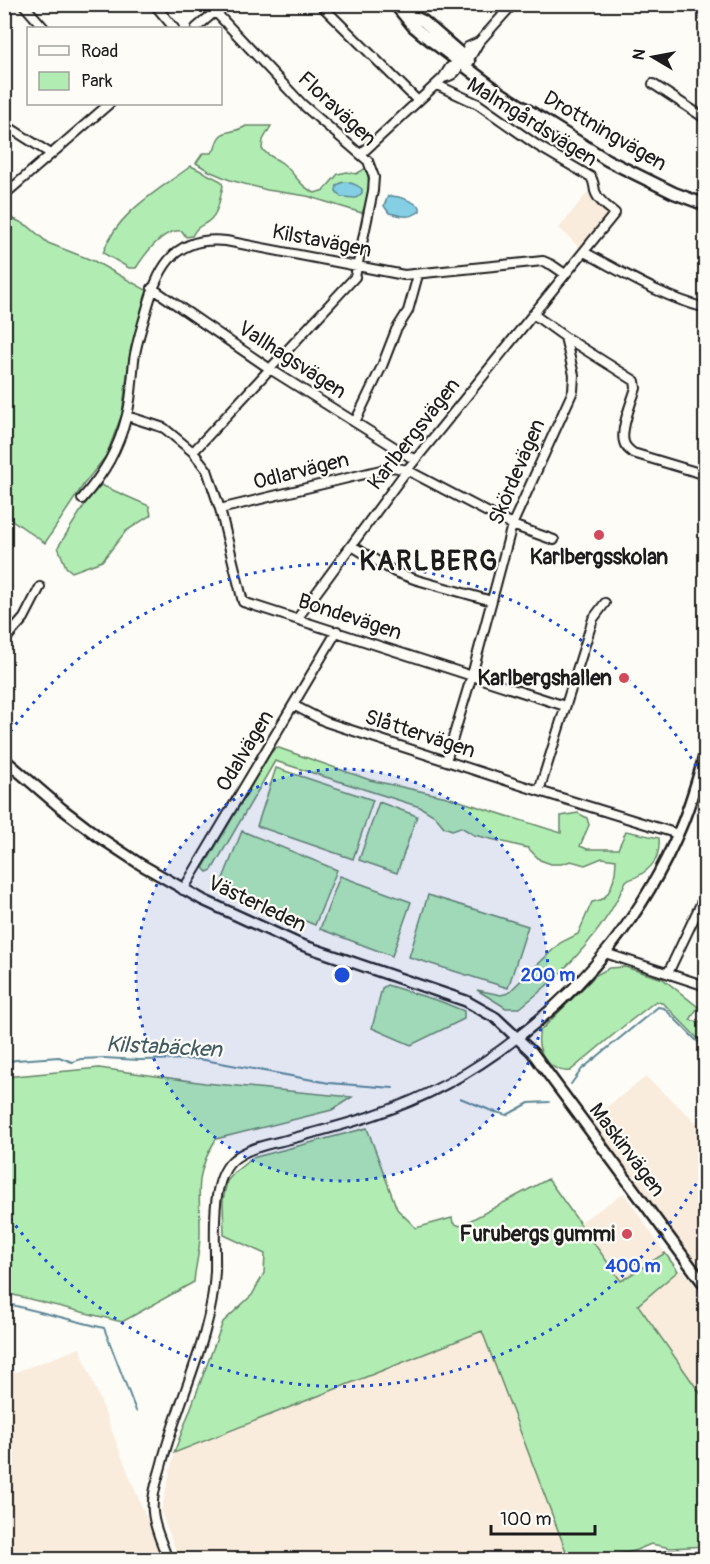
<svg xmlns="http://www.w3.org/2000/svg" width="710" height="1564" font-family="Pangolin,sans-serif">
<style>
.built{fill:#f9ecdd}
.green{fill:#b1edb3;stroke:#668468;stroke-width:1.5}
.water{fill:#85cfe5;stroke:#5b8795;stroke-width:1.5}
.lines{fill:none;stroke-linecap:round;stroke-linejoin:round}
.stream{stroke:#5b8795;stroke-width:2}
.minor-casing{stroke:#1c1c1c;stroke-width:12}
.tertiary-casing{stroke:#1c1c1c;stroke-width:14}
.secondary-casing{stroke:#1c1c1c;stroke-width:15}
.minor{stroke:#fdfcf7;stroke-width:8}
.tertiary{stroke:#fdfcf7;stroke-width:9}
.secondary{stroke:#fdfcf7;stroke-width:10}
.ring{fill:none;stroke:#1d4ed8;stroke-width:3;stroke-dasharray:3 6}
.poi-dot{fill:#d1495b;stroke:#fdfcf7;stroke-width:2}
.labels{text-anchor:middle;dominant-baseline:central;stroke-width:4.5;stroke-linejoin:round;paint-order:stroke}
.street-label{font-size:21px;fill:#1c1c1c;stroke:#fdfcf7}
.poi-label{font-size:21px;font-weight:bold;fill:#1c1c1c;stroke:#fdfcf7;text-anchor:end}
.water-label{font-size:22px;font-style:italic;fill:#415b62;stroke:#fdfcf7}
.district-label{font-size:27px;font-weight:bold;letter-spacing:1.5px;fill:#1c1c1c;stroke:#fdfcf7}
.centre{fill:#1d4ed8;stroke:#fdfcf7;stroke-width:3}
.ring-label{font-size:18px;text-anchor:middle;font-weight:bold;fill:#1d4ed8;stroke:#fdfcf7;stroke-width:4.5;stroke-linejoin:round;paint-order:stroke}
</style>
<rect width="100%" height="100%" fill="#fdfcf7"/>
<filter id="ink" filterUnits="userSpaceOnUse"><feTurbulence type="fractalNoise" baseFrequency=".0167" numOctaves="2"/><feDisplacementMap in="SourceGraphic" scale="12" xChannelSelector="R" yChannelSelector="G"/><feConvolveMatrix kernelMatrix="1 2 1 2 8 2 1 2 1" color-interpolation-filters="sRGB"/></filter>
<g filter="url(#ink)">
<path class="built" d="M591 188 613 209 580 248 559 228Z
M646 1077 705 1130V1279L589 1120Z
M624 1193 665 1253 621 1281 579 1223Z
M683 1270 705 1299V1400L637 1305 678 1271Z
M482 1331 569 1559H179L161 1512 174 1453Z
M80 1348 131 1480 163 1559H5V1376Z"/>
<path class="green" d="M246 126H271L263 140 262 149C268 156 275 158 282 163 294 172 300 187 315 193L324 190 338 174 347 172 356 174 366 168C371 181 369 200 362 213L307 196 267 190 230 180 209 171 196 163 203 153H211L215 149C219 126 230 136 246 126Z
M191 166 221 181 223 186C220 196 219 211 211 219 203 227 198 224 192 236L186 237 182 231C163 228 145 254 136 268H129L103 253C117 212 159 190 191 166Z
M4 214 28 226 48 243 94 261 148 291 129 360 122 414 106 456 84 484 45 543 5 515Z
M101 485 149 506 151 515 126 531 102 561 72 572 66 567 58 547 87 501Z
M276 747 370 780 447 797 561 833V816L578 813 587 818 589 825 580 846 587 849H618L626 831 659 838C661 862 647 874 626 881 605 932 563 974 520 1008H506L477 990 501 995 508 993 560 943 578 934 592 902C595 901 599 901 602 899 613 892 616 871 616 860L602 858 585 865 571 861 561 864H551L540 860 528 848 474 835 461 827 452 830 444 827 435 816 420 807 275 761 212 870 207 872 203 868 270 754Z
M276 768 373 800 353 859 257 826Z
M379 802 417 816 397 873 359 860Z
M242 831 337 870 315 925 220 886Z
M340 876 411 902 392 956 320 929Z
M428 895 528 926 508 988 409 957Z
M625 967 663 979 698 1007 690 1020 705 1023V1046L664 1004 656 1001 625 1025 570 1071C550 1073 534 1050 540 1031L596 975 609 968Z
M387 985 442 1002 464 1011V1019L411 1045 372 1028 382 988Z
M99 1068 205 1083 352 1097 332 1110 216 1139C192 1178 201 1194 200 1235 200 1251 195 1267 194 1282L122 1322 5 1293V1077Z
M367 1128 397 1209 416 1228 452 1218 453 1223 460 1226 548 1179 621 1281 665 1253 678 1271 638 1305 705 1400V1546L671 1548 651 1544 634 1551 598 1559H569L482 1331 174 1453 223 1322 252 1295 264 1273 265 1254 224 1235 223 1200 227 1181 236 1171 252 1158Z"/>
<path class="water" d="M343 182C350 182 356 184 362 189V193L356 198 341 197 336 191 337 185Z
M388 196C399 195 412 201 420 207V211C410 219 401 216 389 213L384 206Z"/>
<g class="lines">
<path class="stream" d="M4 1062 16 1060 59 1057 72 1062 81 1059 104 1058 139 1060 199 1059 329 1083 393 1088
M571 1084 582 1069 658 1007 664 1008 706 1050
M460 1098 492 1111 507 1115 529 1103 549 1102
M4 1303 104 1328 136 1411"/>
<g class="minor-casing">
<path id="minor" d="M23 4 44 28
M154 4 174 28
M320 4 418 101
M496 4 504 13
M196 28 224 4
M464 57 471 56 479 42 513 4
M464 57 468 47 479 42
M443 78C453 76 457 72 460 63
M653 84 706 119
M4 124 51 154
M361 154 443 78 450 67 460 63
M4 195 109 104
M584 252C624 273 662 297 706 308
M152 288 270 369 415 460
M533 314 565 337 635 381 636 388C632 401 620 429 624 442 625 447 629 450 633 453L706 475
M127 416 164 428 193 452 207 470 220 509 243 602 565 706
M355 422 382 366 396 330 408 311 418 275
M193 452 355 277 373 191 374 177 368 161 302 104 208 4
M82 499C105 472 118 450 127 415 132 397 132 379 134 360 136 345 141 330 145 316 157 271 171 235 226 241L404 275 543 261 552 265 565 274
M220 509 393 467 407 470 512 525 554 540
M352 546 395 572 417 580 492 601
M297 619 407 470 615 213C608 207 598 201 595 191 594 186 594 182 591 177L538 146 478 104 437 85
M4 641 24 618 40 587
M293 705 326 722 539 791 593 619 605 603
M446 761 472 675 512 525 573 391 574 375 565 337
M539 791 678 834
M183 890 337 631
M605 953 706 986
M668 973 706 893
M168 1560C163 1545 154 1528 153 1512 151 1495 159 1476 163 1459 180 1395 212 1337 215 1271 216 1240 209 1183 232 1161 246 1148 269 1144 286 1140 316 1132 345 1125 374 1115 426 1098 475 1071 518 1037
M638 1560 669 1556 706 1558"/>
</g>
<g class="tertiary-casing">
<path id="tertiary" d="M4 759 61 808 99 837 140 864 203 900 299 944 466 1001 496 1018 532 1052 706 1287
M518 1037C589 983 645 912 680 829 691 804 698 777 706 750"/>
</g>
<g class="secondary-casing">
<path id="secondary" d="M395 4 413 26 425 36 499 92 607 160 674 193 706 205
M406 13 423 21 469 61"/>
</g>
<use href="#minor" class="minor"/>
<use href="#tertiary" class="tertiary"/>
<use href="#secondary" class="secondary"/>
</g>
</g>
<circle cx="342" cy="975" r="206" fill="#1d4ed8" fill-opacity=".12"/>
<g class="ring">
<circle cx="342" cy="975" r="206"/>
<path d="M705 1168A411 411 0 0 1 5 1211M5 739A411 411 0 0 1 705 782"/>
</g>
<g class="poi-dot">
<circle cx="599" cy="535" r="6"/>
<circle cx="624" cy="678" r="6"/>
<circle cx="627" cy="1234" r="6"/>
</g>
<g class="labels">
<g class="street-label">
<text transform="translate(337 109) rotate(43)">Floravägen</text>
<text transform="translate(532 122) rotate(32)">Malmgårdsvägen</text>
<text transform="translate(605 131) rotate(30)">Drottningvägen</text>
<text transform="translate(322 241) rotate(11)">Kilstavägen</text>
<text transform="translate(292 360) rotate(33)">Vallhagsvägen</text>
<text transform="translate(414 434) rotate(-52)">Karlbergsvägen</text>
<text transform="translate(301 471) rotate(-14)">Odlarvägen</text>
<text transform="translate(517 472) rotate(-67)">Skördevägen</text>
<text transform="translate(350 617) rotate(18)">Bondevägen</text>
<text transform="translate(420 734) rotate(18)">Slåttervägen</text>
<text transform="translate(245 751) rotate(-59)">Odalvägen</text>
<text transform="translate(257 904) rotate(25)">Västerleden</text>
<text transform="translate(627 1150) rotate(53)">Maskinvägen</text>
</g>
<g class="poi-label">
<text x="599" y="557" text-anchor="middle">Karlbergsskolan</text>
<text x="612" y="678">Karlbergshallen</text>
<text x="615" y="1234">Furubergs gummi</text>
</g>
<g class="water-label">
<text transform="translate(164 1047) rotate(3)">Kilstabäcken</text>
</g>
<g class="district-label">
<text x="429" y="561">KARLBERG</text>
</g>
</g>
<circle cx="342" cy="975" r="9" class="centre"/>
<g class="ring-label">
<text x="548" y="981">200 m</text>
<text x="633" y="1272">400 m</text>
</g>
<rect width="710" height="1564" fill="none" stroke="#fdfcf7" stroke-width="24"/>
<rect x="12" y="12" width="686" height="1540" fill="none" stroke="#1c1c1c" stroke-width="2" filter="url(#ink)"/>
<rect x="27" y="27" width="195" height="78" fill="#fdfcf7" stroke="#a3a29f" stroke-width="1.5"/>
<rect x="39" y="46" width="30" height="9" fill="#fdfcf7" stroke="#a3a29f" stroke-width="1.5"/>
<text x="81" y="57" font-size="18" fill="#1c1c1c">Road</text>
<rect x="39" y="72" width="30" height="18" fill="#b1edb3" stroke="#a3a29f" stroke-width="1.5"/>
<text x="81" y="87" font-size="18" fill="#1c1c1c">Park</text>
<g transform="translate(653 57) rotate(280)" stroke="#fdfcf7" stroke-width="4.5" paint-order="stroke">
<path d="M0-4.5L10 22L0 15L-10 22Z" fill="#1c1c1c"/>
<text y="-9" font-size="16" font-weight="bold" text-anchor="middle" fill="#1c1c1c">N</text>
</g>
<path d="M491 1525v9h104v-9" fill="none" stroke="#1c1c1c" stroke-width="3"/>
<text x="500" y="1525" font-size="18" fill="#1c1c1c" stroke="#fdfcf7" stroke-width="4.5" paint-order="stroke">100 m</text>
</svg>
